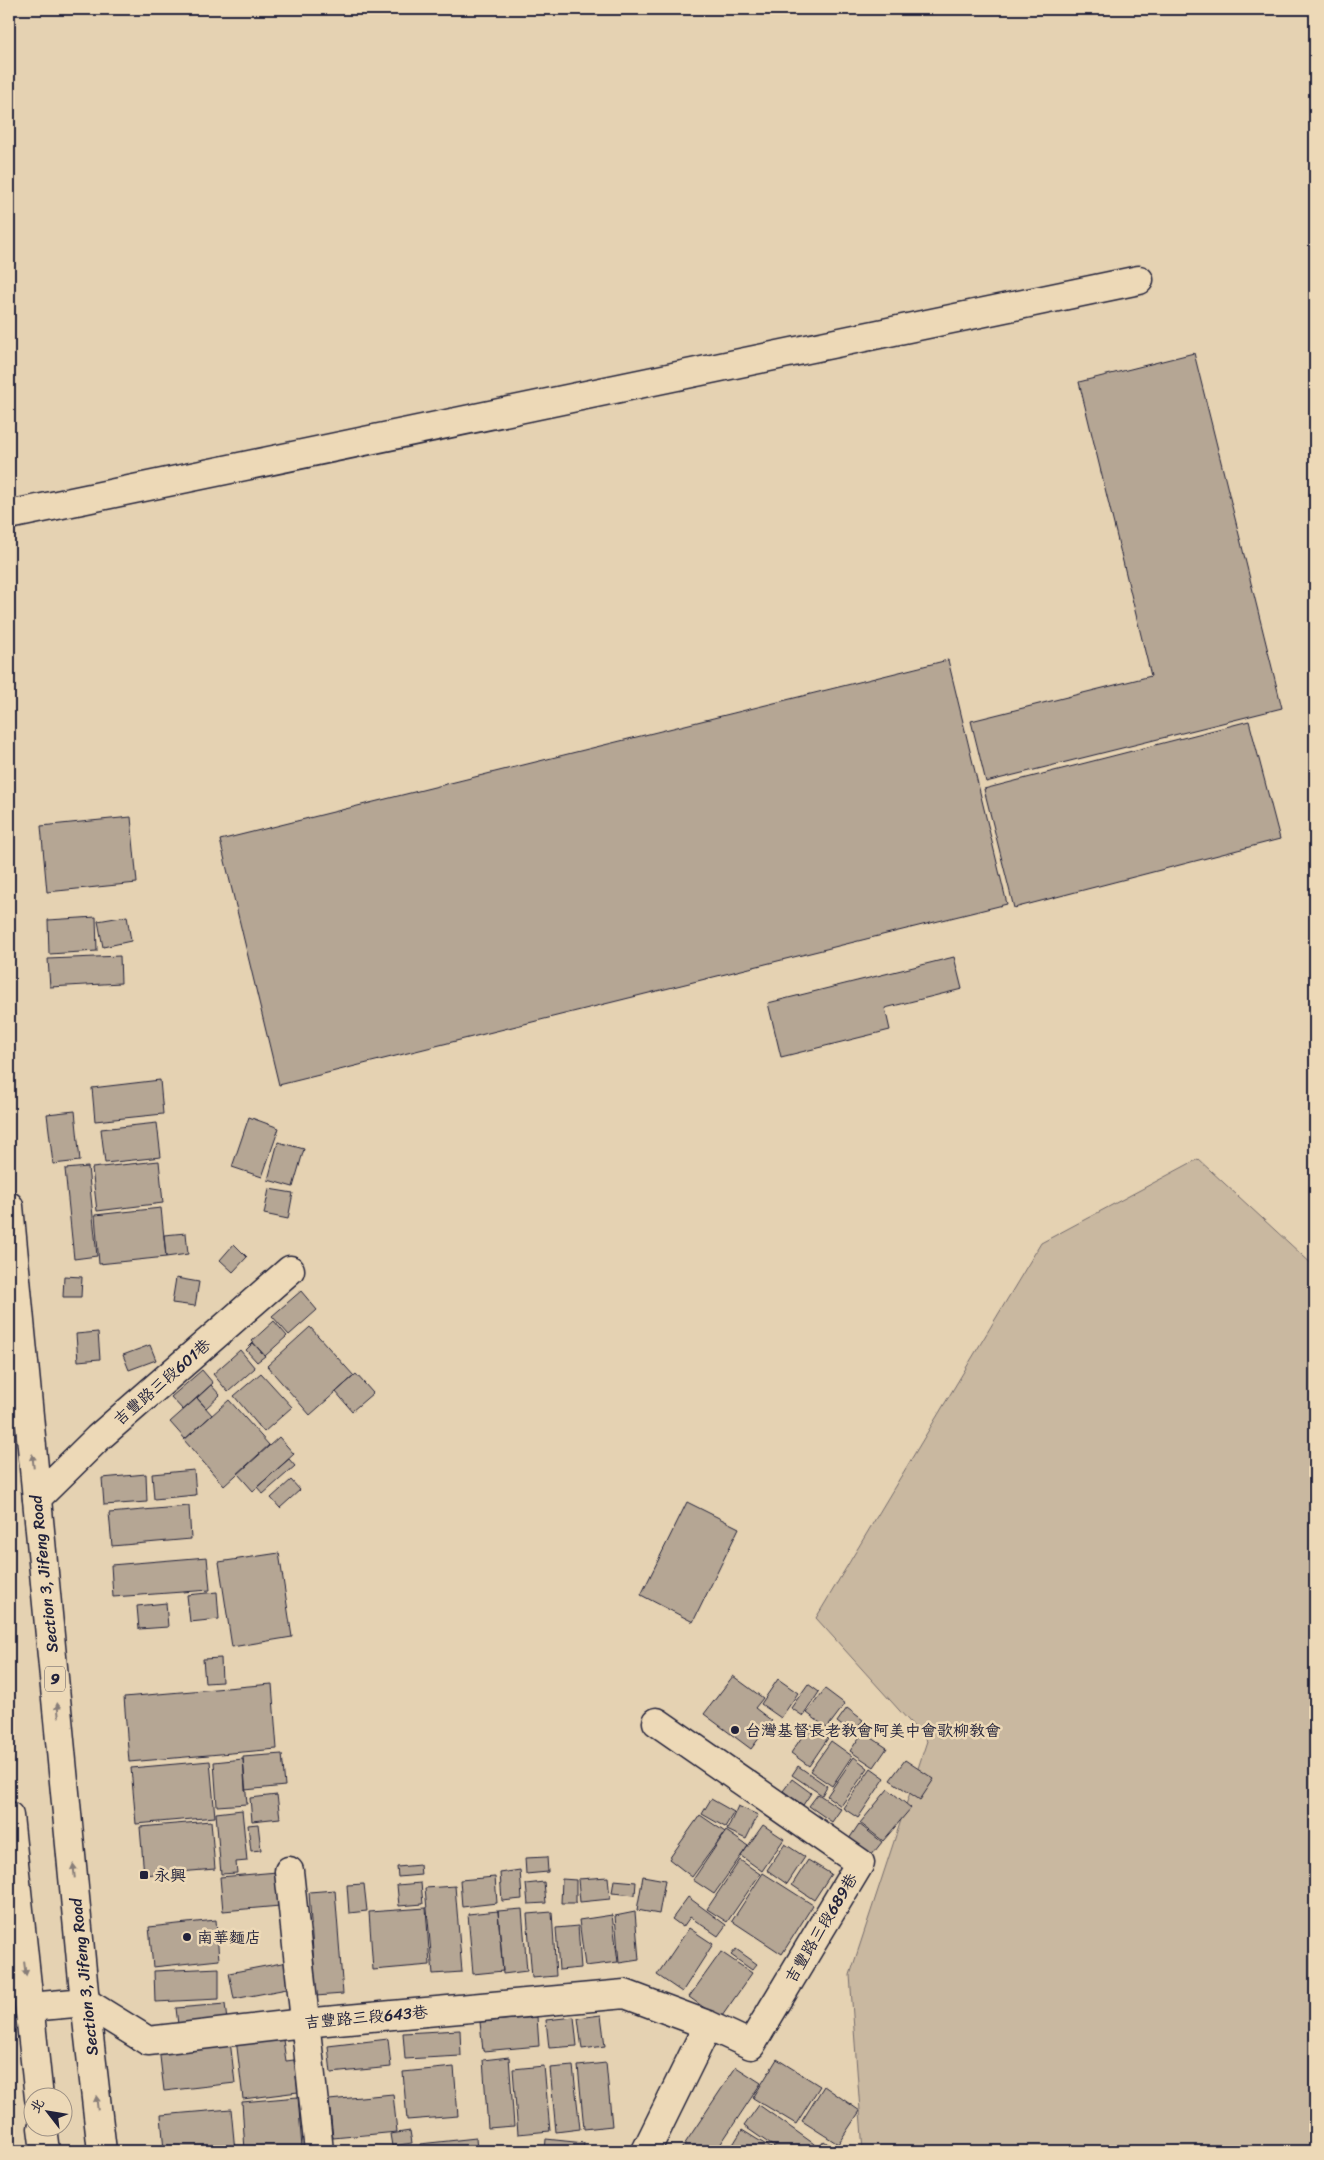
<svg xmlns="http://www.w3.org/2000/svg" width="1324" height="2160" font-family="Sriracha,'LXGW WenKai TC',sans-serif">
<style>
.green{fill:#c9b8a0;stroke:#766d6e}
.building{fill:#b5a694;stroke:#22223b}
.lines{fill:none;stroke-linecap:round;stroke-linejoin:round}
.minor-casing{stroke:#22223b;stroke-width:31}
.major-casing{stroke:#22223b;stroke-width:31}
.minor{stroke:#edd9b7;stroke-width:28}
.major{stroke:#edd9b7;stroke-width:28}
.oneway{fill:#887e79}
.poi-dot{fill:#22223b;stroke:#edd9b7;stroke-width:2}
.labels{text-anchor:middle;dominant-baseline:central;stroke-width:5;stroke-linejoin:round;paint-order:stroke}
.shield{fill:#edd9b7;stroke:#5f5960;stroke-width:1}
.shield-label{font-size:15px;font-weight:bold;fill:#22223b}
.street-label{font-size:16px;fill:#22223b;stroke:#edd9b7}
.poi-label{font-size:16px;fill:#22223b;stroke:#edd9b7;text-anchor:start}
</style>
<rect width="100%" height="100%" fill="#e5d2b2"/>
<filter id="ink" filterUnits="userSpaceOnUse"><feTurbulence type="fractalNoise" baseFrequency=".02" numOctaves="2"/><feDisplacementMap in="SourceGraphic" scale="10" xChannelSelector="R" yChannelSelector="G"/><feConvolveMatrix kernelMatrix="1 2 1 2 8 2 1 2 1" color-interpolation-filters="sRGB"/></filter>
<g filter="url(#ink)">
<path class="green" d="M1198 1159 1315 1267V2135L1305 2151H863L850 1975 927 1741 816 1618 1041 1243Z"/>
<path class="building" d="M1194 353 1282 708 986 782 971 721 1151 676 1079 382Z
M948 660 1007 904 279 1085 220 840Z
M1249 721 1280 839 1014 908 984 789Z
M131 817 137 883 47 892 41 826Z
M127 916 131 941 103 947 98 921Z
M96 917 97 951 49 954 48 920Z
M120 956 121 983 50 987 48 959Z
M954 957 962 989 885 1008 890 1030 781 1057 768 1003Z
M160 1080 163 1114 95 1121 92 1088Z
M75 1111 80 1161 53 1164 47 1114Z
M249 1117 279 1128 262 1177 232 1167Z
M157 1123 161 1157 105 1163 101 1129Z
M278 1142 304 1149 293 1187 268 1180Z
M159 1161 163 1203 97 1211 92 1168Z
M88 1167 97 1256 74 1259 65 1169Z
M269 1189 293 1193 288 1219 264 1214Z
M161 1208 166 1257 99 1264 95 1215Z
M186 1233 188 1254 166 1257 164 1235Z
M234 1244 247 1257 233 1272 220 1260Z
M64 1276 82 1277 81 1297H63Z
M176 1278 199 1282 195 1306 172 1303Z
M301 1291 317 1310 289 1335 272 1316Z
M274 1321 287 1336 265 1356 252 1341Z
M310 1327 354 1376 310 1415 267 1366Z
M98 1332 100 1359 78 1361 76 1334Z
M253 1343 265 1356 257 1362 246 1350Z
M150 1345 156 1360 129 1370 123 1355Z
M240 1350 255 1368 228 1392 213 1374Z
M202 1370 213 1383 183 1410 171 1397Z
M261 1373 292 1407 264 1432 234 1396Z
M356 1374 373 1393 352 1411 336 1392Z
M211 1385 220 1395 206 1408 197 1398Z
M197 1398 212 1415 185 1439 170 1422Z
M229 1400 269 1445 224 1486 184 1440Z
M279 1437 294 1454 253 1491 238 1474Z
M289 1459 295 1466 263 1494 257 1487Z
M194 1470 196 1495 154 1499 152 1474Z
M146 1474 147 1502 104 1505 102 1478Z
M291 1480 300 1490 280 1508 271 1498Z
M687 1502 739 1528 693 1622 641 1595Z
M189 1506 191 1539 112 1546 109 1513Z
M279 1553 292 1637 232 1647 219 1562Z
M207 1557 210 1590 113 1597 111 1565Z
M217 1592 219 1619 190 1622 187 1595Z
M166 1603 168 1627 139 1629 137 1606Z
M221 1658 222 1682 205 1683 203 1659Z
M733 1676 763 1698 755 1708 772 1721 751 1749 704 1714Z
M778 1679 798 1693 781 1718 761 1704Z
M272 1684 277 1749 129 1762 124 1697Z
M808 1684 819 1692 803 1716 791 1708Z
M825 1689 845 1704 827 1728 807 1713Z
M847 1708 863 1720 853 1734 837 1722Z
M810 1725 828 1738 809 1766 791 1753Z
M863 1732 887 1748 874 1767 850 1751Z
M831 1741 852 1756 832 1786 810 1771Z
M282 1754 285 1786 245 1790 243 1757Z
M854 1757 868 1768 841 1806 827 1796Z
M243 1759 247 1804 217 1806 214 1762Z
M905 1760 934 1779 920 1800 890 1780Z
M210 1761 215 1817 136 1824 131 1768Z
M798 1766 827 1786 822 1795 792 1775Z
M871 1768 885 1778 858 1818 843 1808Z
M792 1779 811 1793 803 1805 783 1791Z
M888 1789 911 1808 883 1841 860 1823Z
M818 1794 841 1809 832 1822 809 1806Z
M277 1795 280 1818 252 1821 250 1798Z
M711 1799 734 1812 725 1827 702 1814Z
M738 1806 758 1815 746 1839 727 1830Z
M242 1810 247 1861 236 1862 237 1873 221 1874 216 1813Z
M700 1815 725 1832 692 1877 669 1859Z
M211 1821 215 1869 144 1875 140 1827Z
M258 1824 261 1850 251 1851 248 1825Z
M859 1824 882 1842 871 1856 849 1839Z
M763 1825 784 1839 762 1871 741 1856Z
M726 1831 748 1846 714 1894 693 1880Z
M785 1844 805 1857 787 1884 767 1870Z
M547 1857 548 1872 526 1874 525 1858Z
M740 1860 760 1874 727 1922 707 1909Z
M808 1860 831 1874 814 1900 792 1885Z
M420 1865 421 1875 398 1877 397 1867Z
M520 1870 522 1899 502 1901 500 1873Z
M277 1872 280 1906 223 1911 220 1877Z
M763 1873 813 1905 782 1954 732 1921Z
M643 1876 665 1880 659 1914 637 1910Z
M495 1877 497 1903 462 1907 460 1880Z
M608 1877 610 1899 580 1902 578 1879Z
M562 1879 576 1880V1903H561Z
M614 1880 636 1882 635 1895 612 1893Z
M544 1882 546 1903 528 1904 526 1884Z
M421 1883 423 1904 399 1906 397 1885Z
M364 1884 367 1911 349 1913 347 1885Z
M455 1886 462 1972 433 1974 425 1888Z
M335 1890 343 1994 316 1996 309 1892Z
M688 1897 726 1925 718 1936 690 1917 683 1927 672 1919Z
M426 1908 430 1965 373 1970 369 1912Z
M522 1909 527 1971 503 1974 498 1911Z
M498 1911 503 1971 473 1974 468 1914Z
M552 1912 556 1976 532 1978 527 1914Z
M635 1912 639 1960 619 1963 615 1916Z
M612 1915 618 1962 585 1966 579 1920Z
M216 1920 219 1960 153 1967 149 1927Z
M578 1926 581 1968 559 1970 556 1928Z
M689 1928 713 1944 682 1992 657 1975Z
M736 1949 757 1964 752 1970 731 1955Z
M721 1952 752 1973 720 2019 689 1997Z
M287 1962 292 1988 234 1999 229 1973Z
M219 1968V1999L155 2002 154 1971Z
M225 2004 228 2029 179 2033 176 2008Z
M601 2015 605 2046 582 2049 578 2018Z
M537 2017 539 2046 483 2051 480 2022Z
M574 2017 577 2046 549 2048 546 2020Z
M460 2030 461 2056 405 2059 403 2033Z
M282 2033 286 2061 294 2060 298 2092 243 2099 236 2039Z
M388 2039 391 2067 331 2073 328 2046Z
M230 2041 235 2083 164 2091 159 2048Z
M509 2057 514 2126 488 2128 483 2060Z
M777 2059 820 2086 796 2124 753 2098Z
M606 2063 612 2126 584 2129 578 2066Z
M544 2066 550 2131 518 2134 513 2069Z
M573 2066 580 2129 556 2132 550 2068Z
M454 2067 458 2116 407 2120 403 2072Z
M736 2067 761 2083 716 2151H680Z
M824 2086 860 2111 838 2144 802 2121Z
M393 2094 397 2132 333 2138 329 2100Z
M298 2097 302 2148 245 2151 242 2102Z
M759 2105 817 2146 813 2151H780L744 2126Z
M231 2109 235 2151H164L161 2115Z
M742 2130 776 2151H729Z
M410 2131 412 2143 392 2146 390 2134Z
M476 2138 477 2151H421L420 2144Z
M546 2139 584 2143 583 2151H545Z
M824 2141 838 2151H816Z"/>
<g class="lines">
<g class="minor-casing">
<path id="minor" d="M9 515 1139 280
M37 1498 98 1438 290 1270
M289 1871 319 2151
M30 2007 85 2002 148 2041 304 2023 625 1994 708 2025
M646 2151 708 2025 751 2045 860 1863 657 1722"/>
</g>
<g class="major-casing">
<path id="major" d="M9 1206 85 2002 102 2151
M9 1816 39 2098
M42 2128 45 2151"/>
</g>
<use href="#minor" class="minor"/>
<use href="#major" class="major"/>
</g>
<defs><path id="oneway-solid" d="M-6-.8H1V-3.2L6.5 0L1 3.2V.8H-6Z" transform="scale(1.25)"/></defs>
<g class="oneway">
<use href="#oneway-solid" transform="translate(33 1461) rotate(-96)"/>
<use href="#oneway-solid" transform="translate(58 1710) rotate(-96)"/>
<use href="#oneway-solid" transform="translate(74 1871) rotate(-96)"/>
<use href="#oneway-solid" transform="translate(25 1969) rotate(83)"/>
<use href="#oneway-solid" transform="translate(97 2103) rotate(-96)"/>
</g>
</g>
<g class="poi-dot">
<circle cx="735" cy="1730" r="5"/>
<rect x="139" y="1870" width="10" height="10" rx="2.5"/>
<circle cx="187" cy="1937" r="5"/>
</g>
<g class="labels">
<rect class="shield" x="45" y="1666.5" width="20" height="25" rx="4"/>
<g class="shield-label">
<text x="55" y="1679">9</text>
</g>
<g class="street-label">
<text transform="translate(162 1382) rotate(-41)">吉豐路三段601巷</text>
<text transform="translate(44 1574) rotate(-96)">Section 3, Jifeng Road</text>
<text transform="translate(821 1928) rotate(-59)">吉豐路三段689巷</text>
<text transform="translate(84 1977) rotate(-96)">Section 3, Jifeng Road</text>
<text transform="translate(366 2017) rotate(-5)">吉豐路三段643巷</text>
</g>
<g class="poi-label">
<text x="745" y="1730">台灣基督長老教會阿美中會歌柳教會</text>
<text x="154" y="1875">永興</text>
<text x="197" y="1937">南華麵店</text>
</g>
</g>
<rect width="1324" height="2160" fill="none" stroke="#edd9b7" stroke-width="30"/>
<rect x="15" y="15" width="1294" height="2130" fill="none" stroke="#22223b" stroke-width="2" filter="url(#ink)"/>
<g transform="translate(48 2112) rotate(301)"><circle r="24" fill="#edd9b7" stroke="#9c9085"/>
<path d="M0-4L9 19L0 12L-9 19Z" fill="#22223b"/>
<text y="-8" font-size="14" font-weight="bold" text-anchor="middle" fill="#22223b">北</text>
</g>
</svg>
